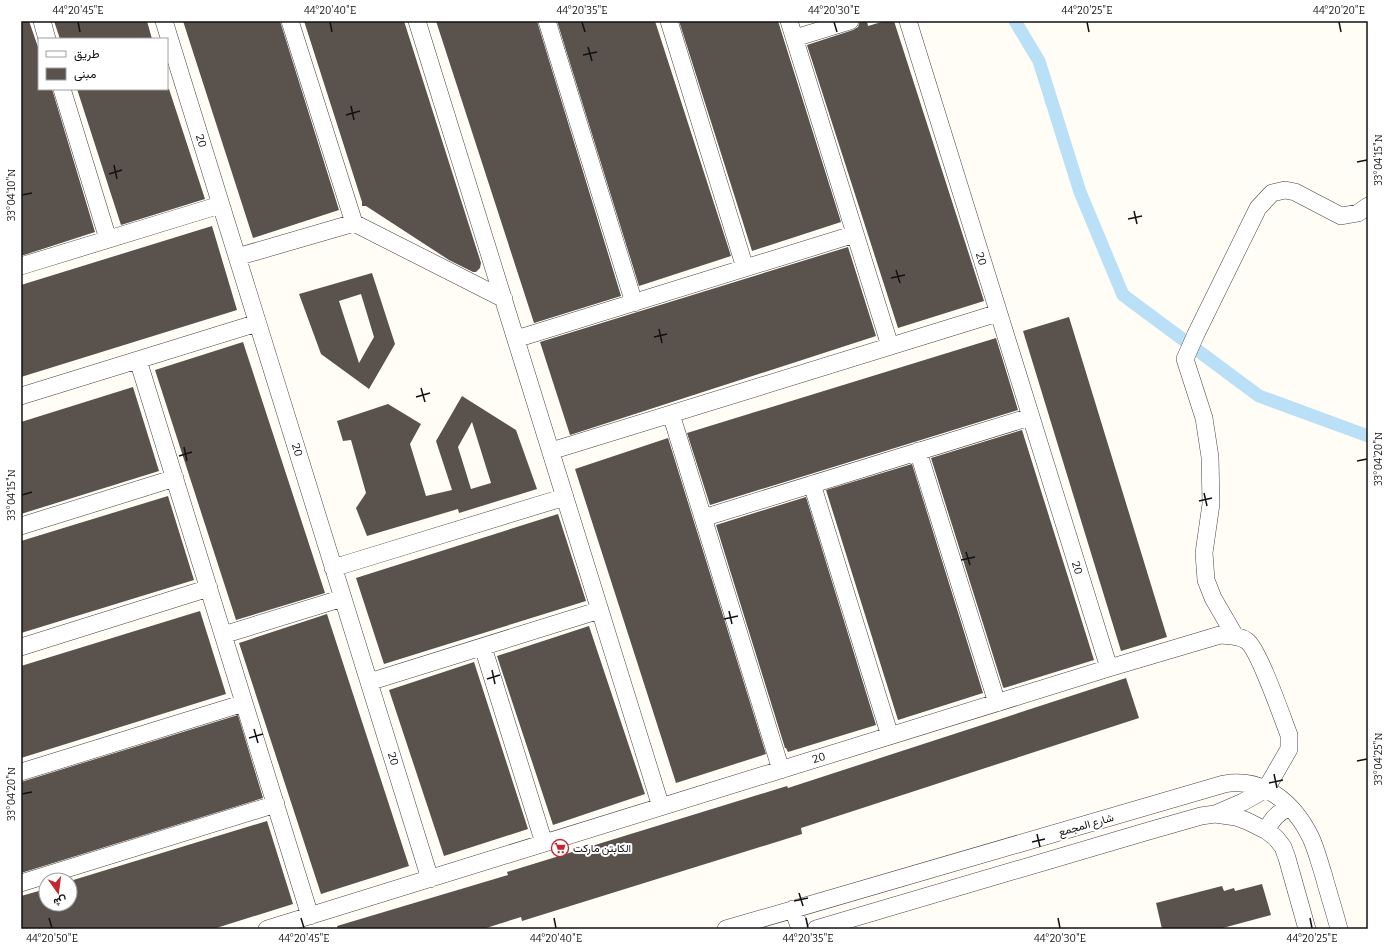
<svg xmlns="http://www.w3.org/2000/svg" width="1389" height="950" font-family="Bitter,Vazirmatn,serif">
<style>
.lines{fill:none;stroke-linecap:round;stroke-linejoin:round}
.canal{stroke:#b9e0f7;stroke-width:13}
.building{fill:#5a524d;fill-rule:evenodd}
.minor-casing{stroke:#444;stroke-width:18}
.minor{stroke:#fff;stroke-width:17}
.ticks{fill:none;stroke:#111;stroke-width:1.5}
.labels{text-anchor:middle;dominant-baseline:central;stroke-width:4;stroke-linejoin:round;paint-order:stroke}
.street-label{font-size:11px;fill:#111;stroke:#fff}
.poi-label{font-size:11px;fill:#111;stroke:#fff;text-anchor:start}
.neatline{fill:none;stroke:#111;stroke-width:1.5}
.ticks-label{font-size:10px;text-anchor:middle;fill:#111}
</style>
<rect width="100%" height="100%" fill="#fffdf5"/>
<g class="lines">
<path class="canal" d="M1015 21 1039 61 1080 192 1123 295 1259 396 1368 436"/>
</g>
<path class="building" d="M25 21H29L39 50V89H52L95 232 21 256V23Z
M54 21H147L152 39H60Z
M183 21H280L339 210 253 238Z
M304 21H404L481 263 480 268 476 272H473L449 260 366 206H362V202Z
M436 21H537L621 296 534 323Z
M557 21H655L731 256 639 286Z
M679 21H778L841 222 752 251Z
M860 21H867L868 26 885 21H894L984 301 898 328 807 45 853 30 858 27Z
M77 89H169L205 199 121 225Z
M212 226 237 310 21 377V285Z
M848 247 876 336 570 435 540 342Z
M372 273 395 344 369 389 321 354 299 294ZM361 294 374 337 359 363 339 301Z
M1069 317 1167 637 1121 651 1023 331Z
M996 338 1018 410 710 505 687 433Z
M243 342 325 593 236 620 155 370Z
M133 387 159 471 21 514V422Z
M462 396 516 430 537 489 459 513 458 509 367 536 356 508 366 493 351 440 343 441 337 421 388 404 421 424 410 444 426 496 452 490 436 441ZM472 422 491 483 471 489 458 447Z
M1022 430 1094 660 1004 688 1003 687 931 458Z
M668 438 766 754 676 783 575 469Z
M912 464 983 693 898 720 826 490Z
M168 496 194 580 21 633V541Z
M806 497 876 725 788 752 786 748H785L716 525Z
M558 514 586 601 384 664 356 578Z
M200 611 226 694 21 758V666Z
M327 614 409 866 321 894 239 643Z
M589 626 645 794 553 825 497 656Z
M474 662 528 829 444 856 389 690Z
M1126 678 1139 718 801 828 802 834 522 921 521 917 483 929H338L337 926 508 875 507 872 787 786 788 788Z
M238 715 263 798 21 873V782Z
M267 821 293 904 213 929H21V896L46 889V904H70V881Z
M1262 884 1271 915 1219 929H1162L1156 903 1222 886 1224 891 1234 888 1235 891Z"/>
<g class="lines">
<g class="minor-casing">
<path id="minor" d="M42 21 47 39
M164 21 430 879
M290 21 354 223
M417 21 661 807
M547 21 634 303
M669 21 745 268
M789 21 890 346
M908 21 1109 668
M795 38 850 21
M62 89 108 239
M237 257 354 223 504 299
M21 266 220 205
M516 339 855 234
M138 360 310 916
M21 396 257 323
M671 414 781 770
M551 451 998 313
M918 451 997 703
M812 484 890 736
M703 518 1030 417
M21 526 175 478
M333 568 565 497
M223 635 343 598
M1235 636 1213 598 1206 580 1204 553 1211 504 1210 457 1204 418 1185 359 1196 334 1258 208 1272 193 1285 190 1295 192 1341 216 1358 213 1368 206
M21 647 209 588
M483 647 544 843
M369 682 600 610
M21 772 244 703
M1267 831C1271 819 1278 812 1289 808
M21 883 276 804
M793 909 800 929
M267 929 1109 668 1220 635C1230 636 1239 635 1247 641 1259 650 1282 717 1289 735V749L1266 789 1243 802 1215 814
M726 929 1224 784C1264 777 1294 803 1311 838 1316 849 1319 861 1323 873 1328 892 1334 910 1339 929
M816 929 1145 832 1201 816 1215 814 1236 817 1247 821 1267 831 1276 838 1283 847 1287 858 1307 929"/>
</g>
<use href="#minor" class="minor"/>
</g>
<path class="ticks" d="M78 22 80 32M330 22 332 32M582 22 585 32M834 22 837 32M1087 22 1089 32M1339 22 1341 32M588 47 592 61M583 55 597 52M351 106 354 120M346 115 360 111M1357 162 1367 160M114 165 117 179M109 174 122 170M22 195 32 193M1134 211 1137 224M1128 219 1142 216M896 270 900 283M891 278 905 275M659 329 662 343M654 337 667 334M421 388 425 402M416 397 430 393M184 447 187 461M179 456 192 452M1357 461 1367 459M1204 493 1207 506M22 495 32 492M1199 501 1212 498M966 552 970 565M961 560 975 557M729 611 732 624M724 619 738 616M492 670 495 684M487 679 500 675M254 729 258 743M249 738 263 734M1357 761 1367 759M1274 774 1277 788M1269 783 1283 780M22 794 32 792M1037 834 1040 847M1032 842 1045 839M799 893 803 906M794 901 808 898M49 918 52 928M301 918 304 928M554 918 556 928M806 918 808 928M1058 918 1060 928M1310 918 1312 928"/>
<defs>
<g id="supermarket-ring" transform="scale(0.9)"><circle r="9.5" fill="#fff" stroke="#c4262e" stroke-width="1.5"/><path d="M-6-5.5h2.5l.6 2H6L4.5 2H-2.5L-4.4-4H-6ZM-1.5 3.2a1.3 1.3 0 1 0 .1 0ZM3 3.2a1.3 1.3 0 1 0 .1 0Z" fill="#c4262e"/></g>
</defs>
<g fill-rule="evenodd">
<use href="#supermarket-ring" x="560" y="848"/>
</g>
<g class="labels">
<g class="street-label">
<text transform="translate(201 141) rotate(73)">20</text>
<text transform="translate(981 259) rotate(73)">20</text>
<text transform="translate(297 450) rotate(73)">20</text>
<text transform="translate(1077 568) rotate(73)">20</text>
<text transform="translate(819 758) rotate(-17)">20</text>
<text transform="translate(393 759) rotate(73)">20</text>
<text transform="translate(1086 825) rotate(-16)">شارع المجمع</text>
</g>
<g class="poi-label">
<text x="573" y="848">الكابتن ماركت</text>
</g>
</g>
<rect width="1389" height="950" fill="none" stroke="#ffffff" stroke-width="44"/>
<rect x="38" y="38" width="130" height="52" fill="#ffffff" stroke="#a0a0a0"/>
<rect x="46" y="51" width="20" height="6" fill="#ffffff" stroke="#a0a0a0"/>
<text x="74" y="58" font-size="12" fill="#111111">طريق</text>
<rect x="46" y="68" width="20" height="12" fill="#5a524d" stroke="#a0a0a0"/>
<text x="74" y="78" font-size="12" fill="#111111">مبنى</text>
<g transform="translate(58 892) rotate(166)"><circle r="19" fill="#ffffff" stroke="#a0a0a0"/>
<path d="M0-3L7 15L0 10L-7 15Z" fill="#c4262e"/>
<text y="-6" font-size="11" font-weight="bold" text-anchor="middle" fill="#111111">ش</text>
</g>
<rect x="22" y="22" width="1345" height="906" class="neatline"/>
<g class="ticks-label">
<text x="78" y="14">44°20'45"E</text>
<text x="330" y="14">44°20'40"E</text>
<text x="582" y="14">44°20'35"E</text>
<text x="834" y="14">44°20'30"E</text>
<text x="1087" y="14">44°20'25"E</text>
<text x="1339" y="14">44°20'20"E</text>
<text transform="translate(1378 160) rotate(-90)" y="4">33°04'15"N</text>
<text transform="translate(11 195) rotate(-90)" y="4">33°04'10"N</text>
<text transform="translate(1378 459) rotate(-90)" y="4">33°04'20"N</text>
<text transform="translate(11 495) rotate(-90)" y="4">33°04'15"N</text>
<text transform="translate(1378 759) rotate(-90)" y="4">33°04'25"N</text>
<text transform="translate(11 794) rotate(-90)" y="4">33°04'20"N</text>
<text x="52" y="942">44°20'50"E</text>
<text x="304" y="942">44°20'45"E</text>
<text x="556" y="942">44°20'40"E</text>
<text x="808" y="942">44°20'35"E</text>
<text x="1060" y="942">44°20'30"E</text>
<text x="1312" y="942">44°20'25"E</text>
</g>
</svg>
